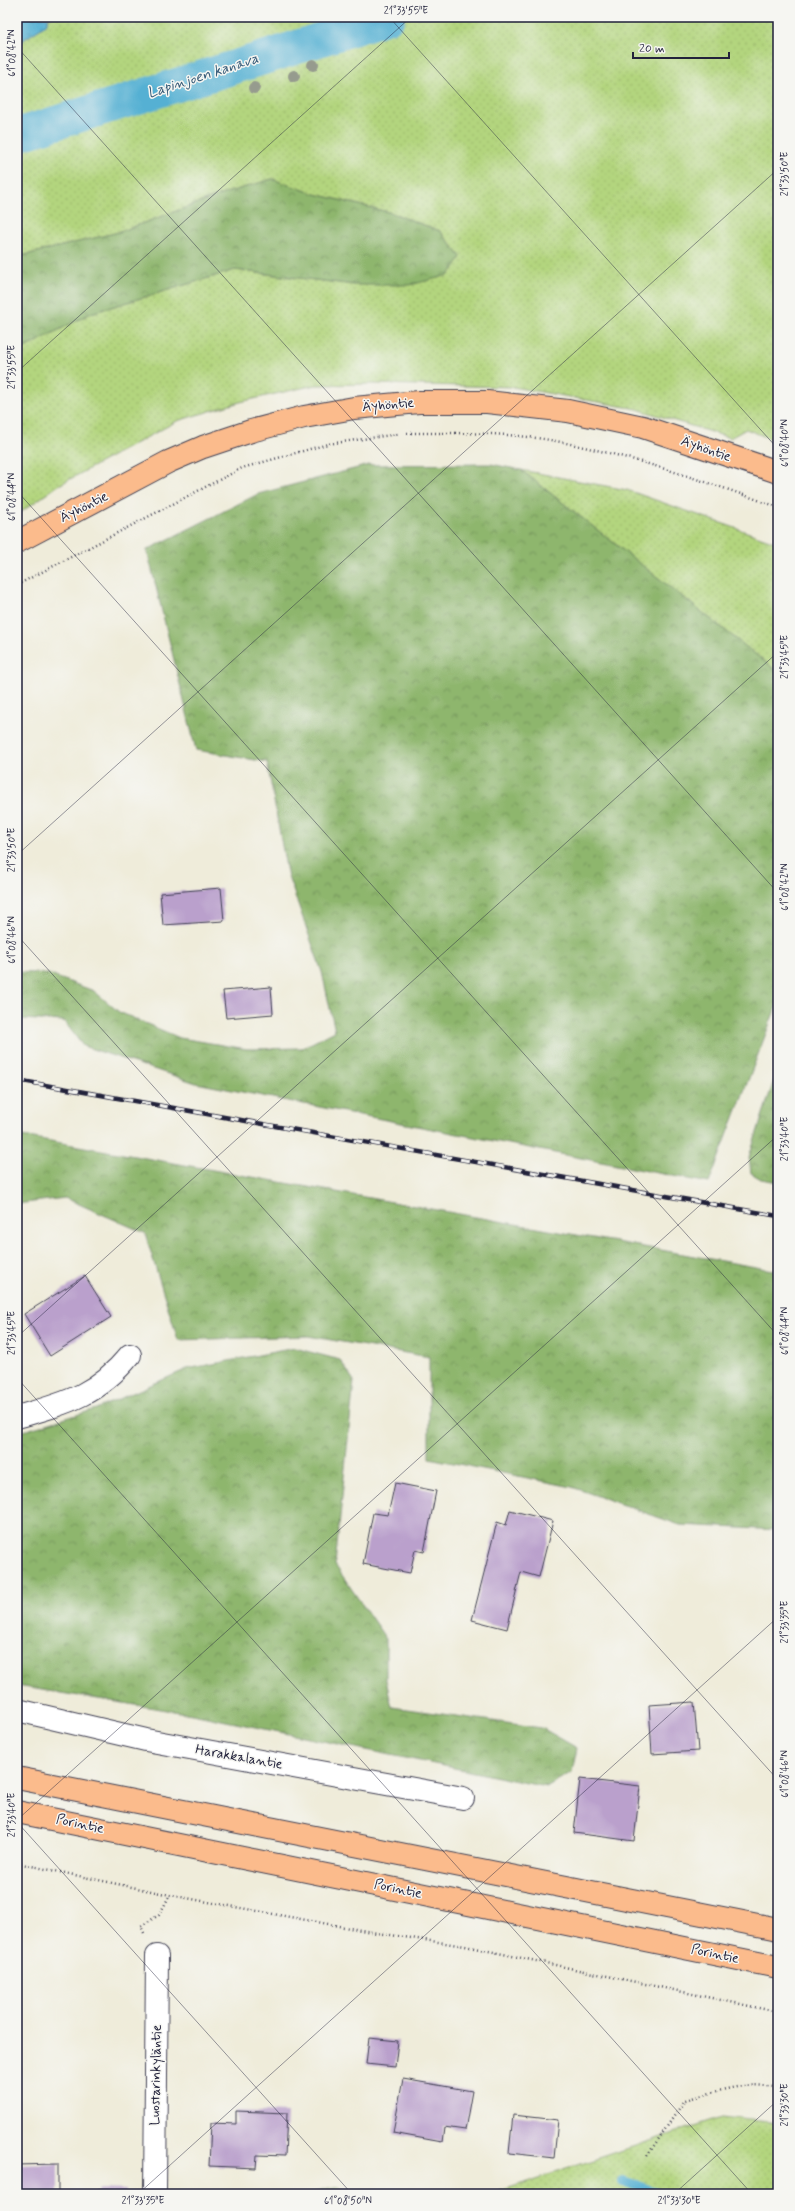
<svg xmlns="http://www.w3.org/2000/svg" width="795" height="2211" font-family="Mynerve,sans-serif">
<style>
.grass{fill:url(#grass-dots);stroke:#6a7c5c}
.forest{fill:url(#forest-crowns);stroke:#586c54}
.water{fill:url(#water-ripples);stroke:#3c6987}
.lines{fill:none;stroke-linecap:round;stroke-linejoin:round}
.stream{stroke:#55b0d3;stroke-width:10}
.canal{stroke:#55b0d3;stroke-width:34}
.building{fill:#baa0cc}
.minor-casing{stroke:#414053;stroke-width:24}
.major-casing{stroke:#414053;stroke-width:24}
.highway-casing{stroke:#414053;stroke-width:24}
.path{stroke:#414053;stroke-width:2.5;stroke-dasharray:1 3;stroke-linecap:butt}
.minor{stroke:#fff;stroke-width:22}
.major{stroke:#fbbb8c;stroke-width:22}
.highway{stroke:#fbbb8c;stroke-width:22}
.rail-casing{stroke:#22223b;stroke-width:4.5}
.rail{stroke:#f6f6f2;stroke-width:3;stroke-dasharray:9;stroke-linecap:butt}
.tree{fill:#969b8e}
.ticks{fill:none;stroke:#22223b;stroke-width:1;stroke-opacity:0.45}
.labels{text-anchor:middle;dominant-baseline:central;stroke-width:3;stroke-linejoin:round;paint-order:stroke}
.street-label{font-size:14px;fill:#22223b;stroke:#f6f6f2}
.water-label{font-size:15px;font-style:italic;fill:#365b78;stroke:#f6f6f2}
.neatline{fill:none;stroke:#22223b;stroke-width:1.5}
.ticks-label{font-size:10px;text-anchor:middle;fill:#22223b}
</style>
<defs>
<pattern id="grass-dots" width="8" height="8" patternUnits="userSpaceOnUse"><rect width="8" height="8" fill="#b3d57e"/><path d="M2 2h.1M6 6h.1" fill="none" stroke="#9ab76e" stroke-width="1.8" stroke-linecap="round"/></pattern>
<pattern id="forest-crowns" width="20" height="18" patternUnits="userSpaceOnUse"><rect width="20" height="18" fill="#8eb66d"/><path d="M2 6a3 3 0 1 1 6 0M12 15a3 3 0 1 1 6 0" fill="none" stroke="#74945b"/></pattern>
<pattern id="water-ripples" width="26" height="14" patternUnits="userSpaceOnUse"><rect width="26" height="14" fill="#55b0d3"/><path d="M2 4q2-2 4 0t4 0M15 11q2-2 4 0t4 0" fill="none" stroke="#468fac"/></pattern>
</defs>
<rect width="100%" height="100%" fill="#f6f6f2"/>
<filter id="ink" filterUnits="userSpaceOnUse"><feTurbulence type="fractalNoise" baseFrequency=".025" numOctaves="2"/><feDisplacementMap in="SourceGraphic" scale="8" xChannelSelector="R" yChannelSelector="G"/><feConvolveMatrix kernelMatrix="1 2 1 2 8 2 1 2 1" color-interpolation-filters="sRGB"/></filter>
<filter id="wash" filterUnits="userSpaceOnUse"><feTurbulence type="fractalNoise" baseFrequency=".012" numOctaves="4" result="noise"/><feDisplacementMap in="SourceGraphic" scale="16" xChannelSelector="R" yChannelSelector="G"/><feGaussianBlur stdDeviation="0.9" result="paint"/><feColorMatrix in="noise" values="0 0 0 0 0 0 0 0 0 0 0 0 0 0 0 0 0 1.4 0 .05"/><feComposite in="paint" operator="in"/></filter>
<g filter="url(#wash)">
<rect width="100%" height="100%" fill="#efecda"/>
<path class="grass" d="M17 17H778V442L746 429 730 438 637 409 513 387 377 384 315 385 240 402 177 421 59 485 17 515V352L91 313 235 270 355 285 461 257 440 231 392 213 315 194 272 179 223 194 119 232 17 257Z
M521 470 627 490 778 543V672Z
M722 2117 778 2123V2194H491Z
M338 2187 350 2194H309Z"/>
<path class="forest" d="M272 179 315 194 392 213 440 231 461 257 449 275 410 285H355L235 270 91 313 17 352V257L119 232 223 194Z
M491 464 521 470 778 672V1002L709 1183 196 1083 83 1046 64 1021 17 1019V972L48 974 94 991 119 1012 180 1038 247 1049 302 1048 335 1031 322 972 287 873 267 762 196 750 147 550 258 494 369 465Z
M778 1068V1182L761 1179 751 1173 749 1157Z
M17 1135 778 1271V1530L680 1525 572 1487 429 1458V1357L308 1336 178 1340 145 1233 65 1198 17 1204Z
M295 1348 340 1360 354 1381 335 1565 386 1639V1680L392 1707 542 1728 577 1748 572 1772 546 1787 192 1714 17 1686V1433L96 1409 187 1369Z"/>
<path class="water" d="M17 17H49L46 25 17 44Z"/>
<g class="lines">
<path class="stream" d="M623 2181 661 2194"/>
<path class="canal" d="M17 135 270 56 388 17"/>
</g>
<g id="blocks">
<path class="building" d="M221 888 224 921 163 925 160 893Z
M271 987 273 1014 226 1018 223 991Z
M85 1276 111 1317 50 1356 24 1314Z
M395 1483 436 1491 424 1552 415 1550 410 1573 363 1564 373 1513 388 1515Z
M510 1510 553 1521 539 1577 521 1572 507 1629 472 1620 497 1522 506 1525Z
M694 1702 698 1751 652 1754 649 1705Z
M580 1779 640 1786 634 1841 574 1833Z
M369 2038 398 2041 395 2067 366 2064Z
M403 2079 472 2091 465 2130 444 2127 442 2142 393 2133Z
M236 2111 287 2113 285 2156 257 2155 256 2168 209 2166 211 2123 236 2124Z
M513 2115 558 2120 554 2158 509 2153Z
M58 2164V2194H17V2165Z
M98 2189 126 2190V2194H98Z"/>
</g>
</g>
<g filter="url(#ink)">
<use href="#blocks" fill-opacity="0" stroke="#414053" stroke-width="1"/>
<g class="lines">
<g class="minor-casing">
<path id="minor" d="M17 1417C66 1403 96 1396 130 1355
M17 1710 146 1740 463 1798
M155 2194 157 1956"/>
</g>
<g class="major-casing">
<path id="major" d="M17 542 168 462 203 447 251 431 304 417 354 408 419 402H487L568 411 643 427 778 472"/>
</g>
<g class="highway-casing">
<path id="highway" d="M17 1778 778 1929
M17 1812 778 1967"/>
</g>
<path class="path" d="M407 433C458 433 510 432 561 442 635 457 707 482 778 507
M17 585 242 468 328 444 398 434
M17 1863 170 1895 377 1933 465 1946 778 2012
M144 1933 141 1926 159 1915 170 1895
M647 2156 685 2100C715 2092 747 2080 778 2088"/>
<use href="#minor" class="minor"/>
<use href="#major" class="major"/>
<use href="#highway" class="highway"/>
<g class="rail-casing">
<path id="rail" d="M17 1080 778 1216"/>
</g>
<use href="#rail" class="rail"/>
</g>
<g class="tree">
<circle cx="313" cy="65" r="6"/>
<circle cx="294" cy="76" r="6"/>
<circle cx="254" cy="88" r="6"/>
</g>
</g>
<path class="ticks" d="M389 17 778 449M17 47 778 893M17 372 411 17M17 491 778 1336M17 855 778 169M17 935 778 1780M17 1337 778 652M17 1378 752 2194M17 1820 778 1135M17 1822 352 2194M138 2194 778 1617M674 2194 778 2100"/>
<g class="labels">
<g class="street-label">
<text transform="translate(388 405) rotate(-5)">Äyhöntie</text>
<text transform="translate(706 449) rotate(19)">Äyhöntie</text>
<text transform="translate(84 507) rotate(-27)">Äyhöntie</text>
<text transform="translate(239 1757) rotate(10)">Harakkalantie</text>
<text transform="translate(80 1824) rotate(12)">Porintie</text>
<text transform="translate(398 1889) rotate(12)">Porintie</text>
<text transform="translate(715 1954) rotate(12)">Porintie</text>
<text transform="translate(156 2075) rotate(-89)">Luostarinkyläntie</text>
</g>
<g class="water-label">
<text transform="translate(203 76) rotate(-18)">Lapinjoen kanava</text>
</g>
</g>
<rect width="795" height="2211" fill="none" stroke="#f6f6f2" stroke-width="44"/>
<path d="M633 52v6h96v-6" fill="none" stroke="#22223b" stroke-width="2"/>
<text x="639" y="52" font-size="12" fill="#22223b" stroke="#f6f6f2" stroke-width="3" paint-order="stroke">20 m</text>
<rect x="22" y="22" width="751" height="2167" class="neatline"/>
<g class="ticks-label">
<text x="406" y="14">21°33'55"E</text>
<text transform="translate(11 53) rotate(-90)" y="4">61°08'42"N</text>
<text transform="translate(784 174) rotate(-90)" y="4">21°33'50"E</text>
<text transform="translate(11 367) rotate(-90)" y="4">21°33'55"E</text>
<text transform="translate(784 443) rotate(-90)" y="4">61°08'40"N</text>
<text transform="translate(11 497) rotate(-90)" y="4">61°08'44"N</text>
<text transform="translate(784 657) rotate(-90)" y="4">21°33'45"E</text>
<text transform="translate(11 850) rotate(-90)" y="4">21°33'50"E</text>
<text transform="translate(784 887) rotate(-90)" y="4">61°08'42"N</text>
<text transform="translate(11 940) rotate(-90)" y="4">61°08'46"N</text>
<text transform="translate(784 1139) rotate(-90)" y="4">21°33'40"E</text>
<text transform="translate(784 1331) rotate(-90)" y="4">61°08'44"N</text>
<text transform="translate(11 1333) rotate(-90)" y="4">21°33'45"E</text>
<text transform="translate(784 1622) rotate(-90)" y="4">21°33'35"E</text>
<text transform="translate(784 1774) rotate(-90)" y="4">61°08'46"N</text>
<text transform="translate(11 1815) rotate(-90)" y="4">21°33'40"E</text>
<text transform="translate(784 2105) rotate(-90)" y="4">21°33'30"E</text>
<text x="143" y="2204">21°33'35"E</text>
<text x="348" y="2204">61°08'50"N</text>
<text x="679" y="2204">21°33'30"E</text>
</g>
</svg>
